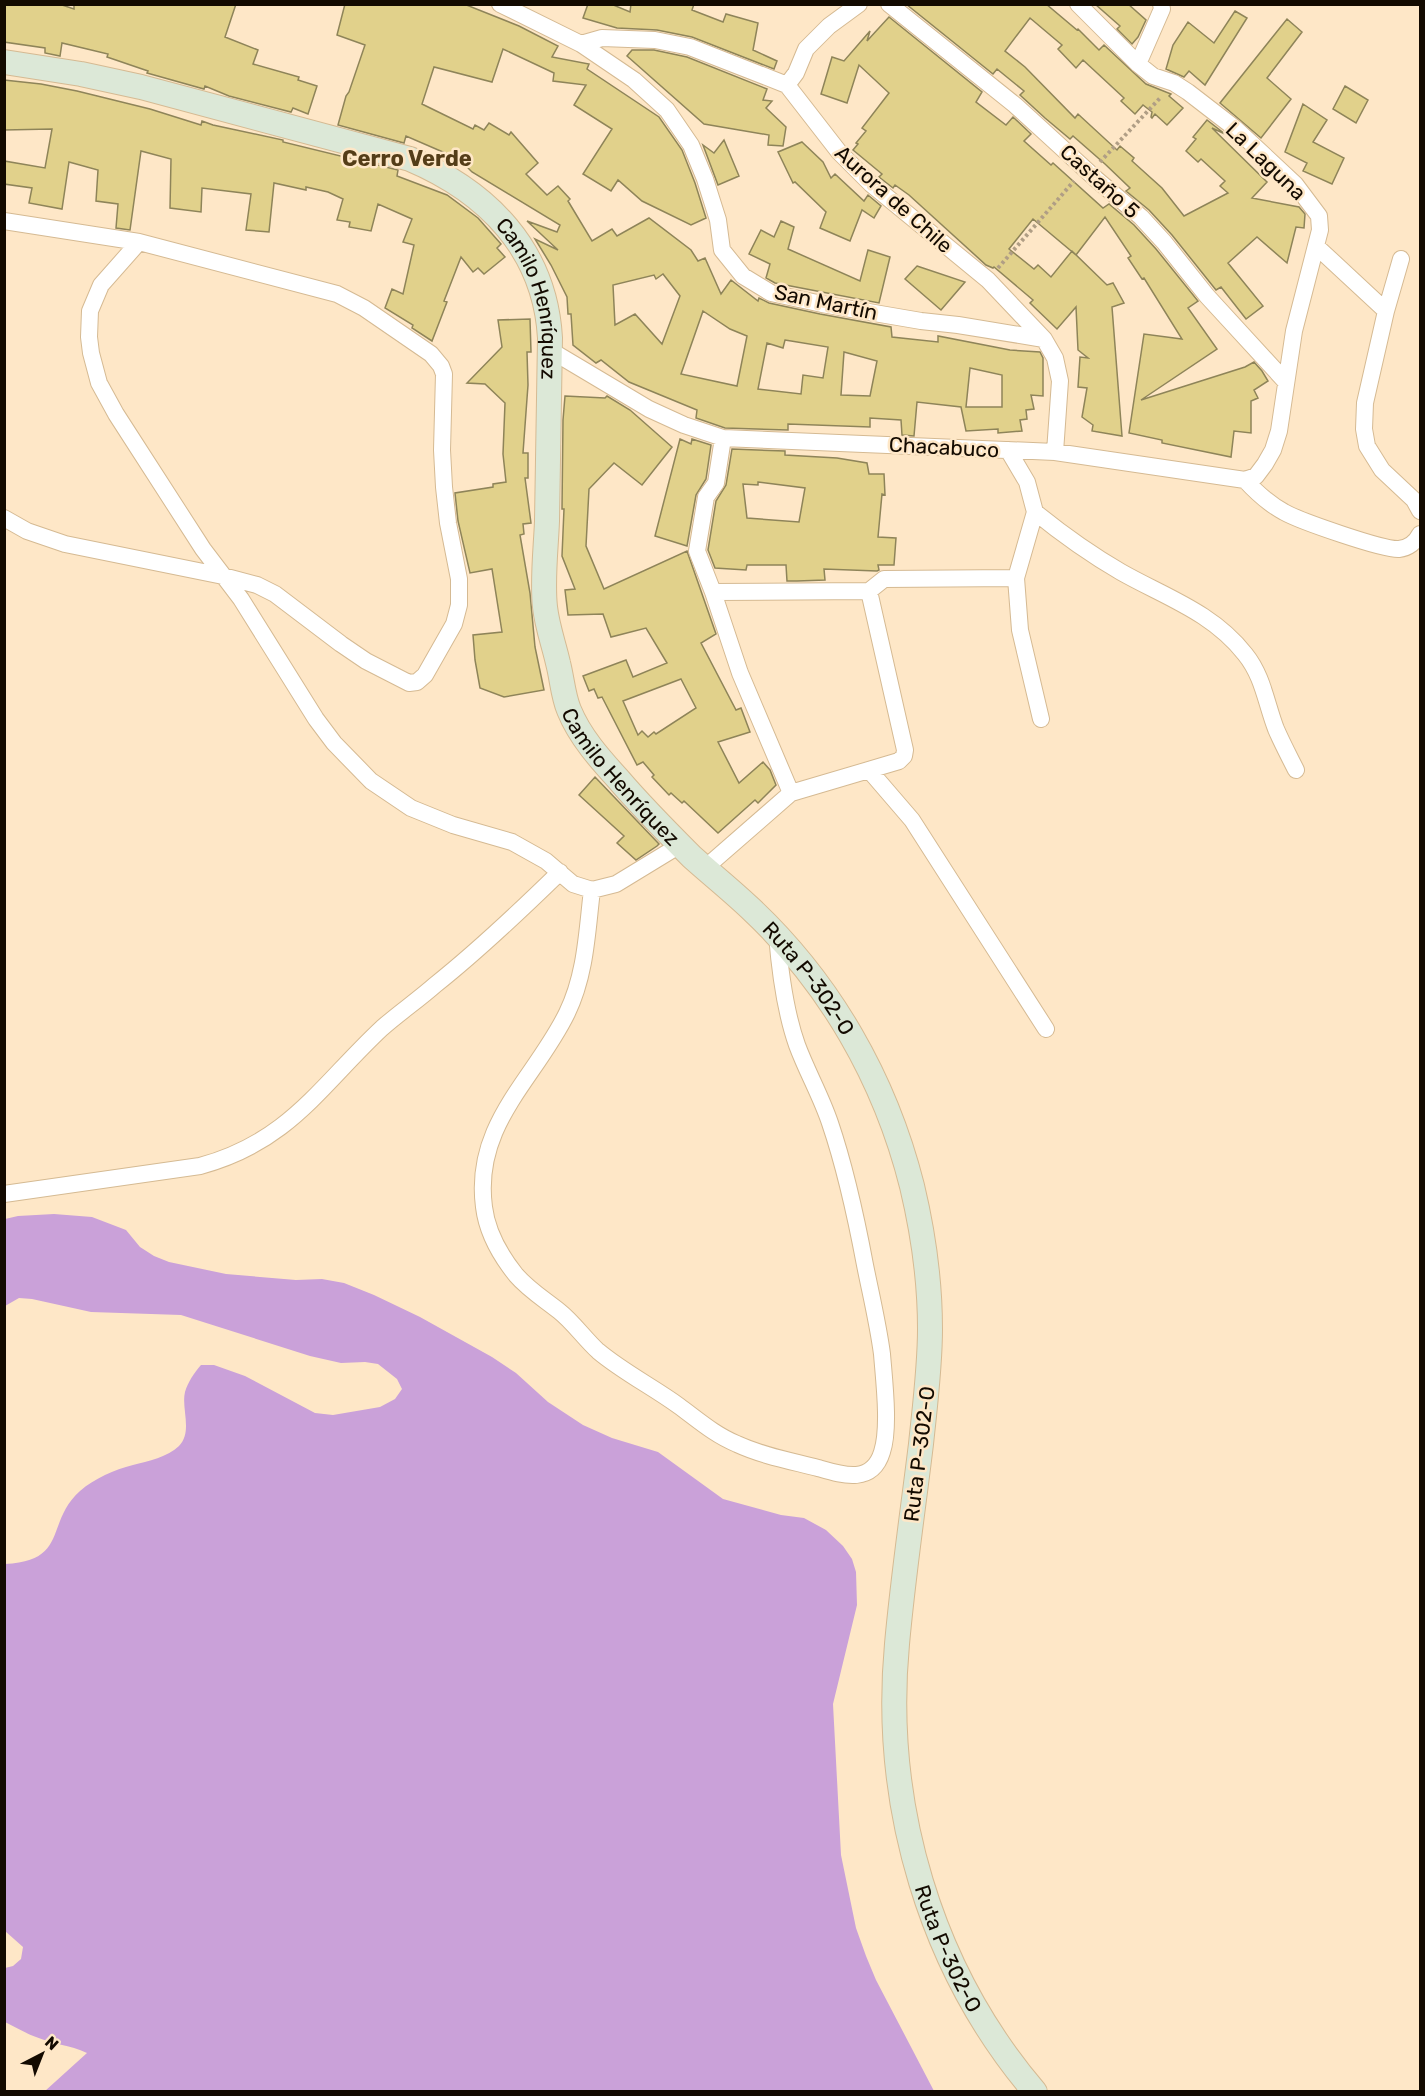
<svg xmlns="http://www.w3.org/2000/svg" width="1425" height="2096" font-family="Rubik,sans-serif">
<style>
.forest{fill:#caa1d9}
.building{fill:#e1d18b;stroke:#8e8459;stroke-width:1.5;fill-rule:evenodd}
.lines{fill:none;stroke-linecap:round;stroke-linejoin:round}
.street-casing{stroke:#d5ba93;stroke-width:18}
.secondary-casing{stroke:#d5ba93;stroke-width:26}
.path{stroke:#b09e85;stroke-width:4;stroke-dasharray:3 3;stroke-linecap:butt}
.street{stroke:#fff;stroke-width:16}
.secondary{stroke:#dce8d7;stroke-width:24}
.labels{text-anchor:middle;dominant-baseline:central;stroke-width:5;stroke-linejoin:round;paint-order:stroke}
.street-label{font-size:21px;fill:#130a00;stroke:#fee7c7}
.neighbourhood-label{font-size:22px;font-weight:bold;fill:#543d18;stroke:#fee7c7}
</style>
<rect width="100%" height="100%" fill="#fee7c7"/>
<path class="forest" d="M54 1214 92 1217 126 1230 140 1247 154 1256 169 1262 226 1274 296 1280 322 1279 344 1283 374 1295 420 1317 492 1357 516 1373 548 1402 583 1425 612 1438 658 1452 723 1499 781 1515 804 1518 826 1530 843 1546 852 1559 856 1572 857 1605 833 1704 841 1855 856 1928 866 1956 876 1980 934 2091H45L87 2053C70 2045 52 2044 36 2037 25 2033 15 2027 5 2022V1968L13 1966 21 1959 23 1947 5 1931V1564C69 1561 45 1522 80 1491 95 1478 114 1470 133 1465 148 1461 168 1457 179 1446 193 1432 181 1408 185 1392 188 1382 194 1373 201 1365H214L245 1376 315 1413 333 1415 380 1407 395 1399 402 1389 397 1379 378 1364 365 1362 341 1363 310 1356 181 1315 91 1312 32 1299 19 1298 5 1306V1219L18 1216Z"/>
<path class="building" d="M4 4H59L74 9V4H236L225 37 258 50 253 64 299 77 298 80 317 86 308 114 293 108 291 112 229 96 205 86 204 89 147 73 148 71 107 57 108 54 62 43 60 56 45 53V48L4 42Z
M345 4H464L519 26 558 46 552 57 589 64 587 69 659 117 682 150 695 183 706 218 691 225 642 201 618 180 611 191 583 174 612 129 574 105 586 85 553 81 554 73 503 49 492 82 434 67 422 104 473 129 475 125 484 130 489 123 509 135 511 132 538 163 526 174 547 195 558 186 570 199 568 201 592 241 612 229 617 236 649 218 691 250 698 261 705 258 721 294 731 280 758 301 759 298 769 303 820 314 891 327 892 337 938 342V336L1010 350 1040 352 1043 358V396L1031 395 1034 409 1026 410 1027 419 1020 420 1022 431 998 433V429L966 431 961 407 917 402 914 436 902 435 901 420 870 418V427L788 424V430L725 428 696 418 697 410 629 382 601 360 596 363 573 345 571 314H568L567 297 551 265 535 239 558 250 527 221 557 232 560 225 472 172 459 159 406 136 404 143 338 125 346 96 349 92 365 45 337 35ZM663 274 680 296 662 344 635 314 615 325 613 285 654 275 656 279ZM703 311 730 329 747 336 737 386 681 374ZM785 340 828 347 823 378 803 375 801 394 758 389 767 343 783 348ZM844 352 877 361 870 396 841 395ZM970 368 1002 375V407H966Z
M588 4H611L630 12 631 4H694L692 10 723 22 726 14 758 23 753 50 777 61 774 69 692 37 657 30 617 28 583 18Z
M906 4H1046L1077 30 1078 29 1099 50 1104 45 1146 84 1171 94 1169 96 1183 108 1167 125 1155 114 1152 118 1151 117 1152 112 1143 105 1135 114 1121 101 1124 98 1083 60 1076 68 1058 49 1062 45 1030 18 1005 51 1025 67 1075 118 1078 114 1117 150 1120 146 1134 158 1132 161 1162 188 1184 216 1228 193 1220 186 1225 181 1201 159 1198 162 1186 151 1196 139 1193 137 1207 120 1225 134 1212 128 1267 182 1252 198 1299 207 1305 214 1304 228 1296 227 1287 263 1257 237 1228 263 1263 306 1246 319 1221 287 1216 290 1172 235 1149 210 1126 191 1130 188 1105 164 1073 136 1070 139 1045 118 1020 95 1024 91 997 69 993 74Z
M1095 4H1128L1146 20 1138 37 1132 44 1117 29 1120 26Z
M1235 11 1247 18 1205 85 1189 71 1184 77 1166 69 1173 45 1188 22 1214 43Z
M889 17 982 92 976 102 1006 125 1013 117 1031 134 1024 141 1051 165 1053 163 1103 208 1109 204 1134 225 1156 249 1198 301 1188 308 1217 349 1141 400 1245 367 1254 362 1262 371 1268 381 1254 390 1258 398 1251 401V433L1234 431 1231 457 1162 443V440L1129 433 1144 334 1182 339 1144 278 1142 279 1128 258 1131 256 1105 217 1076 255 1033 219 1009 249 1034 269 1038 265 1051 277 1072 251 1107 285 1113 283 1124 303 1112 307 1122 436 1092 431 1093 425 1082 417 1087 388 1078 387 1080 357 1088 358 1078 350 1076 307 1057 329 1030 303 1033 300 994 267 993 268 986 265 909 195 895 185 893 188 879 177 882 174 853 150 858 144 856 143 866 131 862 128 889 93 859 65 847 103 821 94 832 57 844 61 870 31 867 41Z
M1287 19 1302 32 1267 78 1291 99 1261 138 1220 103Z
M632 50H654L687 57 767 89 763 100 772 101 766 108 786 127 783 146 768 145 769 135 704 124 627 56Z
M4 80 41 84 77 91 150 109 201 125 202 121 213 125 283 140V142L398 170 397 176 447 195 478 218 501 244 497 248 505 257 484 274 478 268 473 272 461 257 444 301 447 302 432 341 412 328 413 325 385 308 392 289 403 294 414 245 403 242 412 219 378 204 371 231 349 227 350 222 337 220 343 199 328 192 306 187V190L274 183 269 232 246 230 251 194 202 188 201 212 170 208 171 159 141 151 130 230 116 228 118 204 96 201 98 170 69 162 62 209 29 203 32 188 4 184V161L45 168 52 129 4 130Z
M1345 86 1368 100 1356 123 1333 109Z
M1303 104 1327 120 1313 142 1344 158 1332 184 1303 171 1307 163 1285 152Z
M724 140 739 176 718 185 703 145 714 153Z
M802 142 823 162 831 178 835 174 864 201 868 195 881 206 874 218 862 210 850 241 820 228 826 212 795 182 793 183 778 152Z
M781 221 794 227 788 249 860 281 868 250 890 257 879 303 775 283 766 278 770 264 749 254 761 230 774 237Z
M917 266 965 282 941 310 905 279Z
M530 319 531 352H527L528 385 523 453H528V478H525L531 523 523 524 524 534 520 535 530 593 535 647 544 690 504 697 480 688 475 660 473 635 502 632 492 569 470 573 458 521 455 493 493 487V484L506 482 503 454 505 403 485 384 467 383 502 347 498 320Z
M565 396 605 398 607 396 630 410 672 447 642 485 614 463 589 489 586 546 604 589 687 551 716 634 701 643 736 710 741 708 750 732 718 742 739 783 763 762 770 770 776 785 758 803 755 800 718 833 684 801 682 803 671 793 669 795 652 777 654 775 643 762 637 765 602 697 598 698 594 689 589 691 583 676 626 660 633 677 667 663 646 628 611 637 603 614 568 615 565 590 575 589 562 556 564 509H562L563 420ZM681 679 696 708 656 734 654 732 648 737 642 731 638 735 623 701Z
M680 439 691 444 692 439 711 445 706 479 696 495 687 546 655 536Z
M732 449 785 451V455L837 458 867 463 869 474H884L885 495 882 494 878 537 896 538 894 565H878L879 570 877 571 824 569 825 580 797 581H787L786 565H747L746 570 715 568 708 550 716 501 726 485ZM758 482 805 488 799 522 747 518 743 484 758 485Z
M595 777 659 844 657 846 636 860 617 843 624 836 579 795Z"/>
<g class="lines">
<g class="street-casing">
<path id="street" d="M500 4 581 44 634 80 667 110 691 145 705 179 718 220 722 250 743 276 771 293 822 304 921 321 958 325 1044 339
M889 4 1015 105 1096 179 1141 217 1164 242 1207 296 1286 382
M581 44 602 38 655 40 690 47 787 85 839 152 871 184 988 280 1044 339 1055 358 1060 381 1055 452
M1138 64 1162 9 1161 4
M787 85 796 73 806 49 829 26 859 4
M4 221 139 242 337 294 364 308 431 354 441 366 444 374 442 450 444 487 448 523 459 579V605L454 624 425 675 417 682 409 683 366 661 341 644 275 594 257 585 223 576 65 544 27 531 4 518
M139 242 101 285 90 311 89 337 91 353 99 383 116 414 203 549 241 599 316 719 334 743 371 781 411 808 453 825 512 842 546 861 573 884 592 890 616 884 680 845
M1316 246 1386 311
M1401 259 1386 311 1365 403 1364 429 1367 446 1382 470 1414 500 1420 511
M550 350 649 409 684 425 723 438 1055 452 1245 480 1256 476 1265 464 1273 450 1279 431 1294 331 1320 230 1319 216 1295 184 1236 129 1188 92 1174 83 1153 76 1138 64 1078 4
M723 438 716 483 706 497 697 551 713 592 740 673 791 793
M1008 450 1027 482 1035 512 1016 578 1020 630 1041 719
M1245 480C1257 493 1269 504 1284 512 1300 521 1383 550 1399 549 1408 548 1416 542 1420 534
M1035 512C1062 534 1090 554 1121 572 1165 597 1212 612 1245 654 1263 676 1266 703 1276 729 1282 743 1289 756 1296 770
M713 592 869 591 884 579 1016 578
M869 770 912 820 1046 1029
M705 868 791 793 899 761 904 756 905 750 869 591
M592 890C587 931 586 974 567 1013 535 1079 473 1124 484 1207 487 1232 500 1255 516 1275 529 1290 544 1299 559 1311 573 1322 584 1338 598 1351 623 1372 653 1387 679 1406 698 1420 715 1435 737 1444 763 1456 791 1461 818 1468 842 1475 872 1485 882 1452 890 1428 884 1380 882 1354 878 1324 871 1295 865 1265 856 1217 846 1170 830 1123 821 1096 807 1072 797 1045 785 1011 780 972 777 935
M4 1194 200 1166C289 1142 320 1086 382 1028 399 1013 418 1000 435 985 479 950 520 911 560 872"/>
</g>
<g class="secondary-casing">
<g id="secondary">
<path id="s1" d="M4 62 81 74 141 87 410 159C488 192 545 250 550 338 549 399 548 460 547 521 546 548 542 580 545 607 547 626 554 645 558 663 562 678 563 696 569 710 580 737 600 759 619 780 642 807 667 832 692 857 711 874 731 890 750 908 830 983 885 1079 912 1186 923 1232 930 1281 930 1329 930 1367 925 1405 921 1444 913 1510 903 1577 897 1644 882 1804 930 1969 1035 2092"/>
</g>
</g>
<path class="path" d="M1100 162 1161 97
M998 268 1074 181"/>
<use href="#street" class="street"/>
<use href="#secondary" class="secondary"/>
</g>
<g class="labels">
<g class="street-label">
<text transform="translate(1266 161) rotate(44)">La Laguna</text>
<text transform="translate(1100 181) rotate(42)">Castaño 5</text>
<text transform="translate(894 199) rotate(42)">Aurora de Chile</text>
<text stroke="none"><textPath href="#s1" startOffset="614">Camilo Henríquez</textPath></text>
<text transform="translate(826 302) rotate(12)">San Martín</text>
<text transform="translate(944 447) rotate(3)">Chacabuco</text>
<text stroke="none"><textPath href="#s1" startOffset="1118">Camilo Henríquez</textPath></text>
<text stroke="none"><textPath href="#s1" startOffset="1395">Ruta P-302-O</textPath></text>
<text transform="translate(919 1454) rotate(-83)">Ruta P-302-O</text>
<text stroke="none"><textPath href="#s1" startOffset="2403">Ruta P-302-O</textPath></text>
</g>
<g class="neighbourhood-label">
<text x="407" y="158">Cerro Verde</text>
</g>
</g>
<rect width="1425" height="2096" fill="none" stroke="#130a00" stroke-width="12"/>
<g transform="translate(42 2054) rotate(42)" stroke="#fee7c7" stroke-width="4.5" paint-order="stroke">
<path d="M0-4.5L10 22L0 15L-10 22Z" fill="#130a00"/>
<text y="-9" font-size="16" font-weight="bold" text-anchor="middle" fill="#130a00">N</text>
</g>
</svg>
